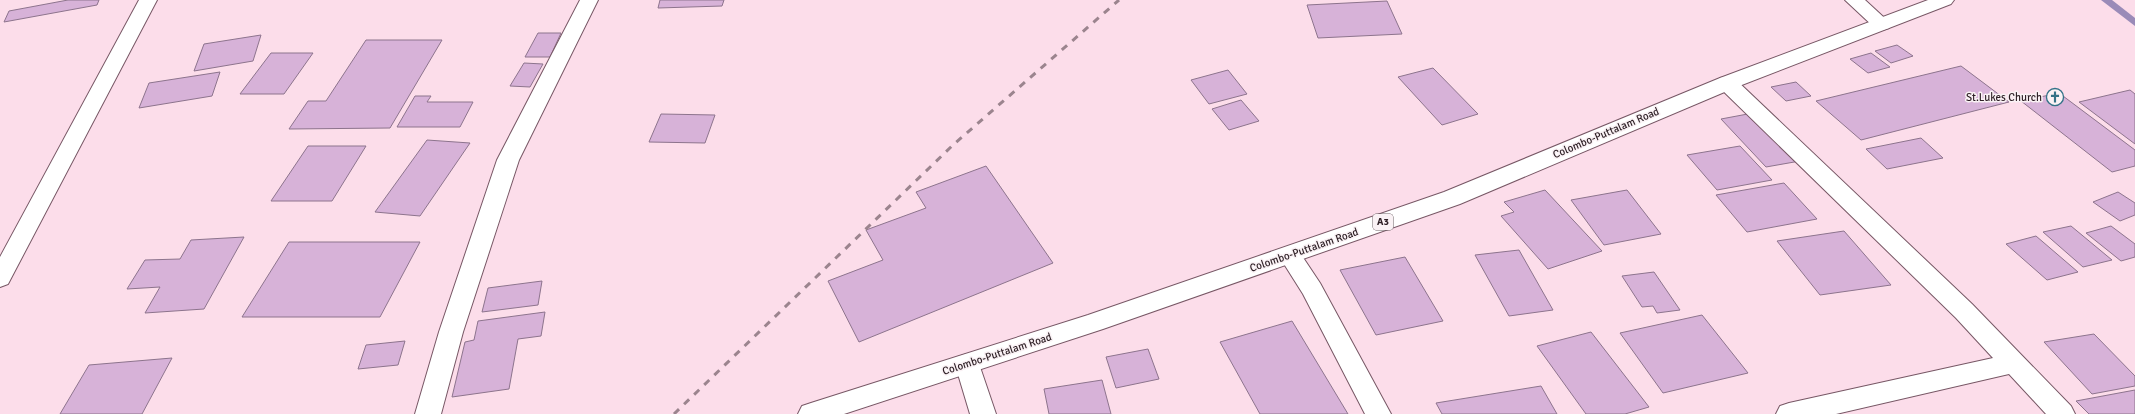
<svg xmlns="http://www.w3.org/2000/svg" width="2135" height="414" font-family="Signika,sans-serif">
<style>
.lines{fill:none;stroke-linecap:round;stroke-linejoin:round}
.stream{fill:#9a8bb8;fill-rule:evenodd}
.building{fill:#d7b2d8;stroke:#8d748d}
.minor-casing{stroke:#775765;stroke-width:2}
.trunk-casing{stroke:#775765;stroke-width:2}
.minor{fill:#fff;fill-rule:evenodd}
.trunk{fill:#fff;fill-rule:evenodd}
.rail{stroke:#9b848e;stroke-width:3;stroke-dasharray:7 7;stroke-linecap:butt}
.labels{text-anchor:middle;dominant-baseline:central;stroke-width:3;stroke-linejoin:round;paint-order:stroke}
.shield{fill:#faf2f5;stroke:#6a5e63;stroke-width:1}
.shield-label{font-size:10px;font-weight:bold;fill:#2c1e24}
.poi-label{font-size:11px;fill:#2c1e24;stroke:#faf2f5;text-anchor:end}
.street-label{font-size:11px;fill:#2c1e24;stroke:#faf2f5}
</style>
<rect width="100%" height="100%" fill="#fcddea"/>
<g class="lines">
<path class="stream" d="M2101 0H2112L2135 18V26Z"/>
</g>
<path class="building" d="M68 0H99L97 5 4 22 9 11Z
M660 0H724L722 6 658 8Z
M1387 1 1402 34 1318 38 1307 5Z
M538 33H561L550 57H525Z
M261 35 253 61 194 71 204 44Z
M366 40H442L390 128 289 129 308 101H326Z
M1897 45 1913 56 1891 63 1875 51Z
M271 53H313L284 94H240Z
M1871 53 1890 67 1868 73 1850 59Z
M524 63 543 64 530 87 510 86Z
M1961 66 2009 102 1861 140 1816 101Z
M1433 68 1478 114 1442 125 1398 77Z
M1228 70 1247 94 1209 104 1191 80Z
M220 72 212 96 139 108 149 83Z
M1796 82 1811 96 1786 101 1771 87Z
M2130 90 2135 94V144L2079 102Z
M2059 93 2135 150V166L2112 172 2021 101Z
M415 96H431L427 102H473L460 127H397Z
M1241 100 1259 121 1229 130 1212 109Z
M1753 113 1800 161 1766 167 1721 119Z
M661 114 715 115 705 143 649 142Z
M1921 138 1943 158 1887 169 1866 149Z
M427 140 470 143 420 216 375 212Z
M308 146H366L332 201H271Z
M1740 146 1772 180 1717 190 1687 155Z
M986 166 1053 263 859 342 828 281 883 260 866 230 926 208 916 192Z
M1784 183 1817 219 1747 232 1716 195Z
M1545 190 1602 251 1548 269 1501 216 1514 212 1504 202Z
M1627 190 1661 234 1604 245 1571 200Z
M2118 192 2135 203V215L2120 221 2093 202Z
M2071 226 2112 260 2083 267 2043 232Z
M2111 226 2135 244V257L2121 261 2086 233Z
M1844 231 1891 285 1820 295 1777 241Z
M2036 236 2078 272 2047 280 2006 244Z
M244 237 204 309 145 313 160 287 127 289 145 260 180 259 191 240Z
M289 242H420L380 317H242Z
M1519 250 1553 310 1509 316 1475 255Z
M1405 257 1443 321 1376 335 1340 270Z
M1654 272 1680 310 1657 313 1653 306 1642 307 1622 276Z
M542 281 538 305 482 312 488 288Z
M545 312 541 336 518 339 509 389 452 397 465 342 474 340 478 321Z
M1702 315 1748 373 1663 393 1620 333Z
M1292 321 1348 414H1260L1220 342Z
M1591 332 1649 407 1625 414H1586L1537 346Z
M2094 334 2135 376V386L2092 394 2044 342Z
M405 341 398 365 358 369 366 345Z
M1148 349 1159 379 1116 388 1106 357Z
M172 358 142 414H60L89 365Z
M1102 380 1111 414H1049L1044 389Z
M1541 386 1557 414H1442L1436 403Z
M2135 390V414H2089L2076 401Z"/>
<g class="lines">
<g class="minor-casing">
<path id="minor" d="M139 0H157L8 284 0 287V257Z
M580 0H598L519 160 463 332 441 414H415L439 332 497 160Z
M1845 0H1865L1891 24 1889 28 1882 30 1875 28Z
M1727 77 1734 78 1972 304 2071 406 2075 414H2046L2009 374 1836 414H1776L1780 406 1789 403 1993 358 1956 318 1720 88 1717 83 1720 78Z
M1290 247 1298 250 1320 283 1391 414H1365L1303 294 1279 256 1282 250Z
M967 354 976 357 979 364 996 414H970L955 364 958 357Z"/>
</g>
<g class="trunk-casing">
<path id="trunk" d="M1928 0H1954L1951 4 1734 88 1460 204 1103 329 844 414H798L802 406 811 403 1088 315 1444 192 1720 78Z"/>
</g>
<use href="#minor" class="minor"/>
<use href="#trunk" class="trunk"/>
<path class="rail" d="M674 414 953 145 1119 0"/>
</g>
<defs>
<g id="church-ring" transform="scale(0.9)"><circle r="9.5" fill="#faf2f5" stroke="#347288" stroke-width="1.5"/><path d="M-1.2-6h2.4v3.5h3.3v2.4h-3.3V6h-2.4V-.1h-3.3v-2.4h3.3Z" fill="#347288"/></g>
</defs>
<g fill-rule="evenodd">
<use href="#church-ring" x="2055" y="97"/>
</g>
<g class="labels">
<rect class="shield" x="1373" y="214" width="20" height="16" rx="3"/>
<g class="shield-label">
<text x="1383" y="222">A3</text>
</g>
<g class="poi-label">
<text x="2042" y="97">St.Lukes Church</text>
</g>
<g class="street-label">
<text transform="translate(1606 133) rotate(-23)">Colombo-Puttalam Road</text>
<text transform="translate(1304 250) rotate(-19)">Colombo-Puttalam Road</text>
<text transform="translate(997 354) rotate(-18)">Colombo-Puttalam Road</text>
</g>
</g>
</svg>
